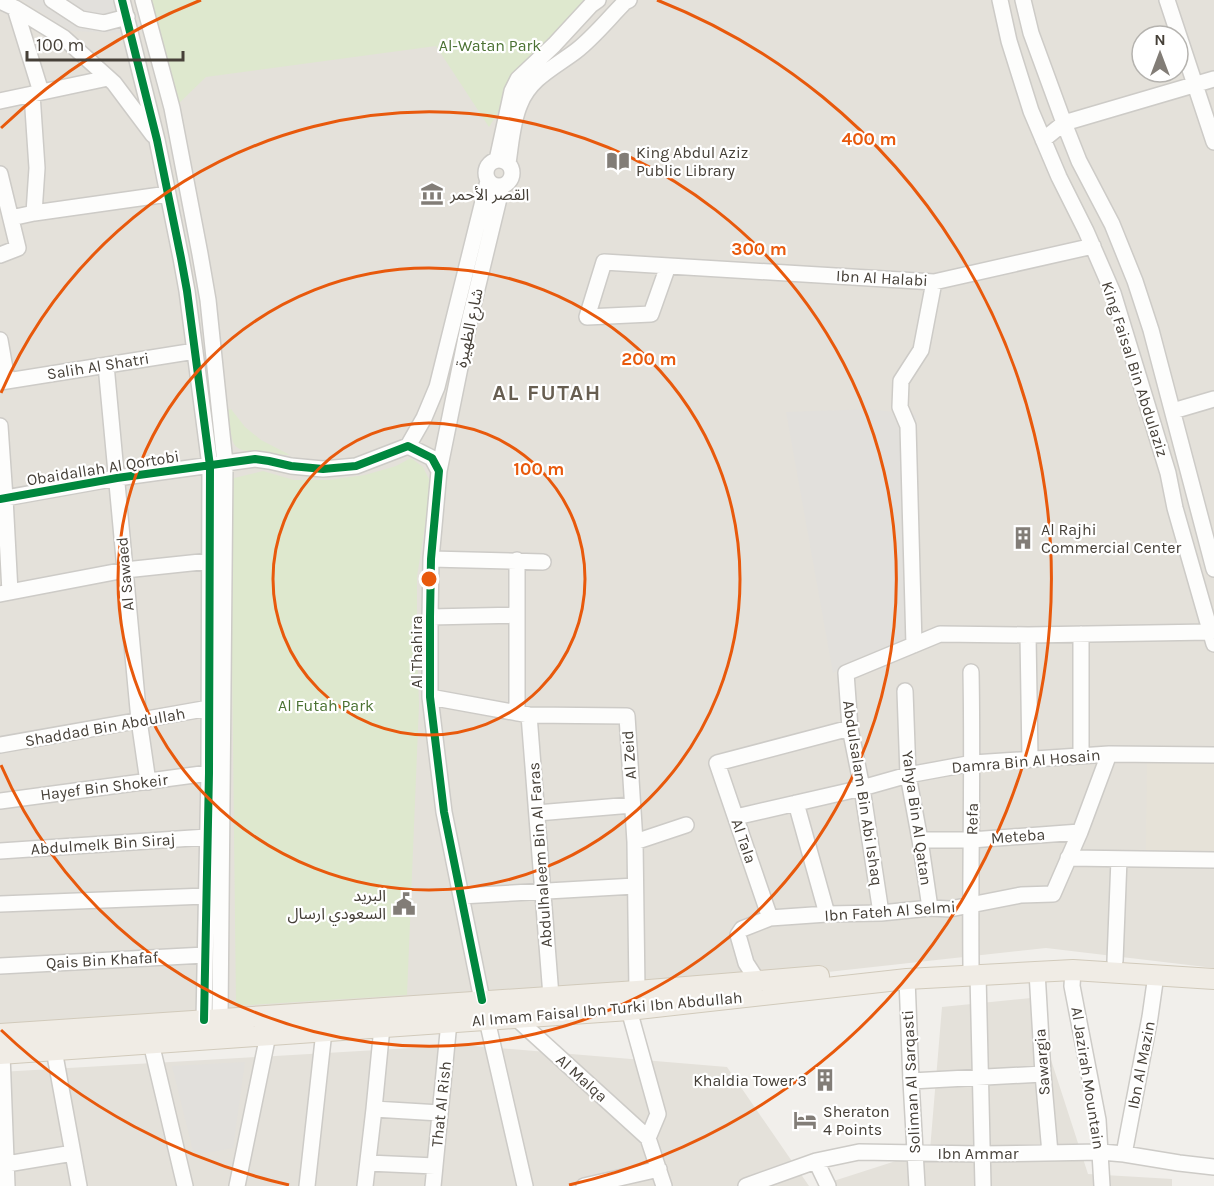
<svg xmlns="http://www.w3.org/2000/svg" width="1214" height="1186" font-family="Karla,'Noto Sans Arabic',sans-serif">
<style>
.residential{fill:#e4e1da;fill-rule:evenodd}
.education{fill:#e6e2d8}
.green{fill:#dee8ce}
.parking{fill:#e2e0dc}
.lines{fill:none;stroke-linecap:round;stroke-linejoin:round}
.minor-casing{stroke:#cdcbc7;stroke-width:18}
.major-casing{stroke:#d1cabb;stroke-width:22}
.minor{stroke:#fdfdfc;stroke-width:15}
.major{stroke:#f0ece5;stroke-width:20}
.cycleway-casing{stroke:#fff;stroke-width:11}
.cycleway{stroke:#00873e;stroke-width:8}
.ring{fill:none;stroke:#e8590c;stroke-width:3}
.labels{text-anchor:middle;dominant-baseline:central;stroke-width:4.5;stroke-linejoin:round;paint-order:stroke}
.park-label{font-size:16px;fill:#4a7132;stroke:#fff}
.poi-label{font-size:16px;fill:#464038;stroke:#fff;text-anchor:start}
.street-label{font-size:16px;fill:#464038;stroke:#fff}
.district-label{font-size:22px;font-weight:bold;letter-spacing:1.5px;fill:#675e51;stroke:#fff}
.centre{fill:#e8590c;stroke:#fff;stroke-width:3}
.ring-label{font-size:18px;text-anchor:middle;font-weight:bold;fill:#e8590c;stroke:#fff;stroke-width:4.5;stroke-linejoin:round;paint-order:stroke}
</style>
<rect width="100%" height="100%" fill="#f1efeb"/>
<path class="residential" d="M0 0H1214V968L1046 948 236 1037 0 1045ZM1142 36H1178V72H1142Z
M1031 998 1088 1174 1172 1179V1186H818L930 1150 942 1007Z
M462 1045 727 1067 809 1186H0V1072Z"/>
<path class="education" d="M1147 761 1214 762V851L1146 850Z"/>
<path class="green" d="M143 0H601L518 81 489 127 436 46 206 77 172 110Z
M231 409 245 427 261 440 290 455C277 454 241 456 234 444 231 438 228 418 227 410Z
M411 458 423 467 429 479 428 506 417 577V646L419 705 407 995 236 1006 230 479 263 471 294 480H329L365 475 396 466Z"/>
<path class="parking" d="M22 0H113L123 33 71 31Z
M869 409 916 415 910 642 833 673 786 412Z
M245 1062 233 1148 194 1155 172 1066Z"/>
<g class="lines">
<g class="minor-casing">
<path id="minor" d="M52 0 81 19 104 23 127 17
M122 0 157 140 181 258 187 291 210 466 209 773 204 1020
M143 0 172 108 200 254 208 300 225 463 220 1019
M1000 0 1009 41 1031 111 1059 177 1086 231 1113 293 1168 473 1175 508 1214 644
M1023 0 1031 33 1064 123 1079 161 1112 224 1135 281 1151 330 1214 569
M1167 0 1214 142
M0 1 15 8 64 38 114 83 153 135
M15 8 41 92
M32 94 37 168 34 213
M0 101 108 78
M1043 140 1064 123 1214 79
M486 173a13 13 0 1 1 26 0a13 13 0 1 1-26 0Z
M497 160 512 91 518 79 554 45 591 5 598 0
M508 163C511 144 512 122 520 104 530 78 555 67 576 51 594 37 609 18 625 2L629 0
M0 174 18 248 0 255
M11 218 34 213 168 194
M668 266 651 314 587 317 604 262 934 282 1093 246
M0 340 7 380
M106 365 139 720 148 782
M0 382 195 351
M1173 411 1214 399
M0 426 5 498 10 592
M408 446 424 418 437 387 488 181
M439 471 470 318 502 186
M0 499 117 478 255 459 269 461 291 466 323 469 356 466 408 446 432 458 439 471 431 559 430 617V697L444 812 482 1000
M431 559 543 562
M517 560V713
M0 594 125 570 210 561
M430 617 517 615
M1081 634V756
M1028 635 1030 759
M914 645 908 426 900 407 901 381 921 350 934 282
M905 691 908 775 920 840 930 908
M430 697 529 715 627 716 635 842 637 991
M529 715 551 996
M0 745 209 708
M0 801 209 773
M796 803 827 914
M537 813 632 805
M736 817 862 788 908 775 973 763 1109 754 1214 755
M920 840H971L1080 832
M635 842 686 825
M0 851 207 837
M1068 858 1214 860
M461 896 635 886
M0 904 206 896
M881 913 862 788 850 728 846 673 940 634 1028 635 1210 632
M770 918 717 763 850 728
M1115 961 1119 859
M0 966 205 955
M971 966C970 868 973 770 971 672
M1073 970 1072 986 1098 1120 1102 1186
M1037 972 1043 1074 1050 1153
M978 975 983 1186
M907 979 911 1081 917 1186
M757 980 746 963 738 935 742 929 770 918 827 914 881 913 930 908 950 909 1021 895 1053 894 1080 832 1109 754
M629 1010 658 1114 648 1138 664 1186
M516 1018 648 1138
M487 1020 525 1186
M151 1043 185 1186
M54 1050 79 1186
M2 1054 7 1186
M911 1081 1043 1074
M374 1109 440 1113
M1124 1154 1150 1017 1156 975
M816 1161 828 1186
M368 1163 435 1166
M7 1164 73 1153
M237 1186 268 1035
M307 1186 324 1031
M365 1186 374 1109 382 1027
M433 1186 449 1022
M584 1186 659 1169
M746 1186 816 1161 859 1152 981 1154 1101 1152 1124 1154 1179 1163 1214 1167"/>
</g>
<g class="major-casing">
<path id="major" d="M0 1034 637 991 819 976
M0 1054 629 1010 907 979 1073 970 1214 979"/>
</g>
<use href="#minor" class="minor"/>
<use href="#major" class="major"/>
<g class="cycleway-casing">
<path id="cycleway" d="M122 0 157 140 181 258 187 291 210 466 209 773 204 1020
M0 499 117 478 255 459 269 461 291 466 323 469 356 466 408 446 432 458 439 471 431 559 430 617V697L444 812 482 1000"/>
</g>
<use href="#cycleway" class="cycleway"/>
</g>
<g class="ring">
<circle cx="429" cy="579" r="156"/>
<circle cx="429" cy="579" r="311"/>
<path d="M1 393A467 467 0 1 1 1 765"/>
<path d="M289 1185A622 622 0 0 1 1 1030M1 128A622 622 0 0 1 201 0M657 0A622 622 0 0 1 569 1185"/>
</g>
<defs>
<g id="library-bare" transform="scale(1.8)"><path d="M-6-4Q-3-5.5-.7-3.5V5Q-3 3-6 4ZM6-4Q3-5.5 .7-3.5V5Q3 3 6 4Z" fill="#827d77" stroke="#fff" stroke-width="2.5" paint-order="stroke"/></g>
<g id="museum-bare" transform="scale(1.8)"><path d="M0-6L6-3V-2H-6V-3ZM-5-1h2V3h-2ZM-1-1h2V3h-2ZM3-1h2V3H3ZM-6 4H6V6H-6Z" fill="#827d77" stroke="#fff" stroke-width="2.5" paint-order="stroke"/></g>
<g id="building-bare" transform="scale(1.8)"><path d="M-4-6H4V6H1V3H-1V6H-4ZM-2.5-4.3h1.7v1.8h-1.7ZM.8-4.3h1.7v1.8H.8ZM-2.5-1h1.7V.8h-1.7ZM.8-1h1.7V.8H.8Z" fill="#827d77" stroke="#fff" stroke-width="2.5" paint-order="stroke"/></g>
<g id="civic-bare" transform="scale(1.8)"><path d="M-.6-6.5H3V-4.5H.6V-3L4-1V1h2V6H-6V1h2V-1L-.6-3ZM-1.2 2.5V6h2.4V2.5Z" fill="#827d77" stroke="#fff" stroke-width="2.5" paint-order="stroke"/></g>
<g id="hotel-bare" transform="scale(1.8)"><path d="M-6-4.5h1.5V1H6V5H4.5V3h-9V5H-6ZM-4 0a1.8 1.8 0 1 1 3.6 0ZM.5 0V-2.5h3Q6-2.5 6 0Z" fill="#827d77" stroke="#fff" stroke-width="2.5" paint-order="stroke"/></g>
</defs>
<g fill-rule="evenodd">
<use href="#library-bare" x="618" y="161"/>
<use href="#museum-bare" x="432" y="194"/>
<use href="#building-bare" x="1023" y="538"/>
<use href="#civic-bare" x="404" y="904"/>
<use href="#building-bare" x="825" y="1080"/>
<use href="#hotel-bare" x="805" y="1120"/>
</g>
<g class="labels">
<g class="park-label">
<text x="490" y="45">Al-Watan Park</text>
<text x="326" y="705">Al Futah Park</text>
</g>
<g class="poi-label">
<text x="636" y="152">King Abdul Aziz<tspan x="636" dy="18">Public Library</tspan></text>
<text x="450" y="194">القصر الأحمر</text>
<text x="1041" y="529">Al Rajhi<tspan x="1041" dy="18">Commercial Center</tspan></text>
<text x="386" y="895" text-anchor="end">البريد<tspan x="386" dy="18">السعودي ارسال</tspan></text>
<text x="807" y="1080" text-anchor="end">Khaldia Tower 3</text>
<text x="823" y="1111">Sheraton<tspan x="823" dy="18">4 Points</tspan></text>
</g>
<g class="street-label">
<text transform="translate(882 278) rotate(3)">Ibn Al Halabi</text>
<text transform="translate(469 328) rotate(-78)">شارع الظهيرة</text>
<text transform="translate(98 366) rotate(-9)">Salih Al Shatri</text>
<text transform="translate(1135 369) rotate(72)">King Faisal Bin Abdulaziz</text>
<text transform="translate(103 468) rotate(-9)">Obaidallah Al Qortobi</text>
<text transform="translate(125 574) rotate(-95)">Al Sawaed</text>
<text transform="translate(416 652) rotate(-90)">Al Thahira</text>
<text transform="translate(105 727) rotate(-10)">Shaddad Bin Abdullah</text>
<text transform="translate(629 755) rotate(-94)">Al Zeid</text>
<text transform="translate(1026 761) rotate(-5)">Damra Bin Al Hosain</text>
<text transform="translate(104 787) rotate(-7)">Hayef Bin Shokeir</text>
<text transform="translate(863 793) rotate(81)">Abdulsalam Bin Abi Ishaq</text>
<text transform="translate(917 818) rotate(82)">Yahya Bin Al Qatan</text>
<text transform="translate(972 819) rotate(-89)">Refa</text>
<text transform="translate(1018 836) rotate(-4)">Meteba</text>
<text transform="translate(744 841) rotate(71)">Al Tala</text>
<text transform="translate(103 844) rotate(-4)">Abdulmelk Bin Siraj</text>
<text transform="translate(540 855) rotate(-94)">Abdulhaleem Bin Al Faras</text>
<text transform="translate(890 911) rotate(-4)">Ibn Fateh Al Selmi</text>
<text transform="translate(102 960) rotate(-3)">Qais Bin Khafaf</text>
<text transform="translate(607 1009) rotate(-5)">Al Imam Faisal Ibn Turki Ibn Abdullah</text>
<text transform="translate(1042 1062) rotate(-94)">Sawargia</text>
<text transform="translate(1141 1065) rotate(-79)">Ibn Al Mazin</text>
<text transform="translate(582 1078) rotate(42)">Al Malqa</text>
<text transform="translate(1088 1078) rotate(81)">Al Jazirah Mountain</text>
<text transform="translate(911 1082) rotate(-93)">Soliman Al Sarqasti</text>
<text transform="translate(441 1104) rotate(-84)">That Al Rish</text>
<text x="978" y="1153">Ibn Ammar</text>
</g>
<g class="district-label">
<text x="547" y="393">AL FUTAH</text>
</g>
</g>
<circle cx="429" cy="579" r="9" class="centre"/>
<g class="ring-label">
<text x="869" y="145">400 m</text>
<text x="759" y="255">300 m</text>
<text x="649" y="365">200 m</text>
<text x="539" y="475">100 m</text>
</g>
<g transform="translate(1160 54)"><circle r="28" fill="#ffffff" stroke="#b5b3af" stroke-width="1.5"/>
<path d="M0-4.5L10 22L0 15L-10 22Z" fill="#827d77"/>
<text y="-9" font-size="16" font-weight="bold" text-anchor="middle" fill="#464038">N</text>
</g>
<path d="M27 51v9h156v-9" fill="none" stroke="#464038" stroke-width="3"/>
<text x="36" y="51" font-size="18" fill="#464038" stroke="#ffffff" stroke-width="4.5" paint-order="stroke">100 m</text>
</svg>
